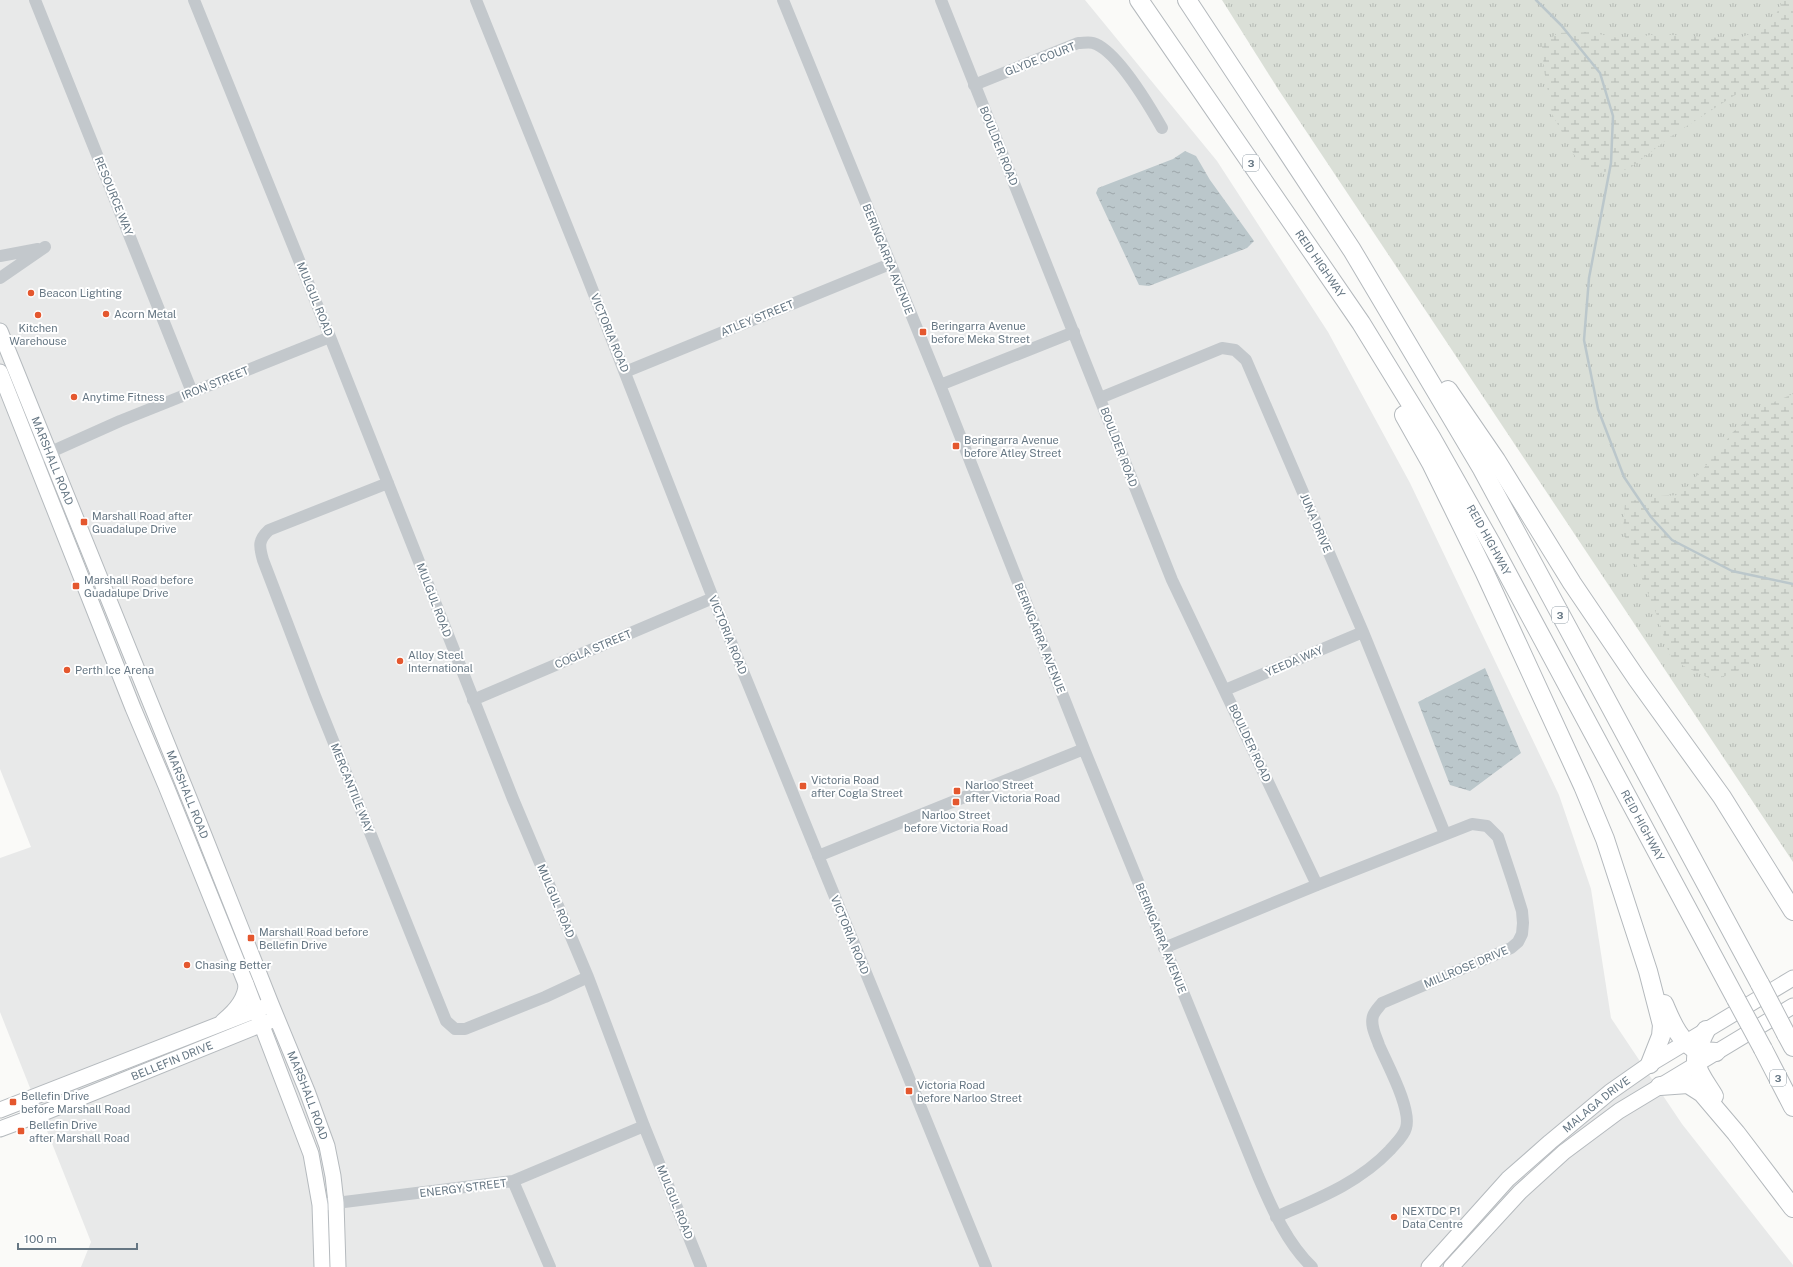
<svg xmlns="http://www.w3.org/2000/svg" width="1793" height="1267" font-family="'Public Sans',sans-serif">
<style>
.built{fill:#e8e9e9}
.grass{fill:url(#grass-tufts)}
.wetland{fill:url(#wetland-marsh)}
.water{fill:url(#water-ripples)}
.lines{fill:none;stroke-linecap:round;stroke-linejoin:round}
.stream{stroke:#bbc7cb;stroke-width:2.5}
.major-casing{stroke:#b5babe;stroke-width:17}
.highway-casing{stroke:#b4b9bd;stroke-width:20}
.minor{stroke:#c3c8cc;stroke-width:12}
.major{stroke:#fff;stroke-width:15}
.highway{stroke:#fff;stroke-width:18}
.highway-bridge-casing{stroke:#b4b9bd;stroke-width:20;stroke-linecap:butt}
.highway-bridge{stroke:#fff;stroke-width:18}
.poi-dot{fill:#e4572e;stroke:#fff;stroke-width:1.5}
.labels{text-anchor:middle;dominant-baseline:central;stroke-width:4;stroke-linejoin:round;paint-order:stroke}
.shield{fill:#fff;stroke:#939fa8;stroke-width:1}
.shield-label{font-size:10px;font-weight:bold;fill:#657683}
.street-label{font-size:11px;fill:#657683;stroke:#fff}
.poi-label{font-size:11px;fill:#657683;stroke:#fff;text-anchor:start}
</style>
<defs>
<pattern id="grass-tufts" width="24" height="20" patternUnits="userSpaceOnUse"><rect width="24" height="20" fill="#dadfd7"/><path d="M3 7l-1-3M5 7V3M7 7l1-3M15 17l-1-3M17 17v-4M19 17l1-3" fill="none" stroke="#b4b9b4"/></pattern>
<pattern id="wetland-marsh" width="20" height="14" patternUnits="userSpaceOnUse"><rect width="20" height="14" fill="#dadfd7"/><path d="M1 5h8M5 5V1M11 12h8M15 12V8" fill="none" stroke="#b4b9b4"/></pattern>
<pattern id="water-ripples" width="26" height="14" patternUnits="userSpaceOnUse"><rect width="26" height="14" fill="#bbc7cb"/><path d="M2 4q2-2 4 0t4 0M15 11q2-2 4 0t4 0" fill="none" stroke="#9ca6aa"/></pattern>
</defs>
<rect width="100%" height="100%" fill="#fafaf8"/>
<path class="built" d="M0 0H1085L1217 161 1328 332 1410 483 1559 795 1591 889 1611 1018 1682 1124 1793 1265V1267H81L91 1242 0 1012V858L31 847 0 769Z"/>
<path class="grass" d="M1222 0H1793V862L1278 89Z"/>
<path class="wetland" d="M1781 0H1793V101L1775 88 1735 95 1670 137 1629 169 1595 173 1578 162 1552 114 1544 70 1542 45 1558 33 1589 32 1623 39 1657 34 1736 39 1770 27 1781 4Z
M1793 394V657H1765L1734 673 1713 680 1671 660 1658 618 1623 532 1625 502 1659 496 1680 495 1710 461 1733 432 1762 407Z"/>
<path class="water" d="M1185 151 1196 156 1210 180 1254 241 1247 248 1149 286 1139 285 1096 193 1098 188 1173 159Z
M1485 668 1521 753 1470 791 1450 785 1418 702Z"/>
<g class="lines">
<path class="stream" d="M1536 0 1561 25 1600 73 1613 116 1611 163 1589 278 1584 340 1598 409 1624 477 1651 517 1672 540 1732 571 1793 584"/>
<g class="major-casing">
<g id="major">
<path id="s1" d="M0 331 200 825 271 1004 307 1091 327 1146 333 1176 336 1203 338 1267"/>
<path d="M0 372 133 708 166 786 246 984 311 1154 320 1205 322 1267"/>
<path d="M223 1021C234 1012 246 1000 246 984"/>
<path d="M0 1110 264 1007"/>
<path id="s2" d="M0 1129 43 1113 270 1021"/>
<path id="s3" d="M1429 1267 1508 1179 1550 1142 1610 1092 1650 1064 1793 978"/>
<path d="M1451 1267 1520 1192 1564 1152 1619 1111 1793 1006"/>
</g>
</g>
<g class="highway-casing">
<g id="highway">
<path id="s4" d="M1139 0 1361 323 1431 437 1491 543 1736 999"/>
<path d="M1187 0 1352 250 1482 469 1760 984"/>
<path d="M1448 390 1496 460 1572 583 1637 679 1722 797 1793 911"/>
<path d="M1404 415 1431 463 1484 571 1583 786 1605 839 1648 971 1662 1025 1661 1036 1650 1064"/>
<path d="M1664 1004C1671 1020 1679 1042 1697 1050 1702 1052 1710 1051 1716 1052"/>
<path d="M1706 1030C1689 1064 1695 1066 1714 1096"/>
<path d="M1786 1034 1793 1047"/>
<path d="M1763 1049 1793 1107"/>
<path d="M1660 1086 1688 1084 1702 1093 1736 1133 1793 1208"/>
</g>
</g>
<path class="minor" d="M35 0 192 392
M194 0 330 337 513 799 588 977 644 1126 701 1267
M476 0 587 276 713 598 986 1267
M783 0 940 385 1084 749 1258 1176C1272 1208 1286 1242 1312 1267
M941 0 1172 580 1317 885
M974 85 1078 43C1083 43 1089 42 1093 43 1117 50 1150 107 1162 128
M0 256 38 249
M0 278 45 247
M625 372 890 264
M940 385 1074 332
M1100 398 1222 348 1235 350 1246 360 1363 632 1445 834
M35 459 120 421 330 337
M388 483 269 530C258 540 259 546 263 560L315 696 446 1021 455 1029H465L545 997 588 977
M1225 690 1363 632
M473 700 713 598
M818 856 1084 749
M1164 948 1317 885 1472 824 1487 826 1498 837 1513 882 1522 911 1523 923 1522 934 1518 942 1511 948 1382 1003C1379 1007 1374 1012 1373 1016 1370 1026 1376 1036 1379 1045 1387 1064 1412 1109 1406 1128 1404 1136 1396 1143 1390 1150 1359 1183 1317 1199 1276 1217
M513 1181 550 1267
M320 1205 513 1181 644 1126"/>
<use href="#major" class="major"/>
<use href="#highway" class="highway"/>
<g class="highway-bridge-casing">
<path id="highway-bridge" d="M1760 984 1786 1034
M1736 999 1763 1049"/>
</g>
<use href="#highway-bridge" class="highway-bridge"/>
</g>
<g class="poi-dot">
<circle cx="31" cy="293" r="4"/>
<circle cx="106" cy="314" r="4"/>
<circle cx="38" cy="315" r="4"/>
<rect x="919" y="328" width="8" height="8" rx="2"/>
<circle cx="74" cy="397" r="4"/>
<rect x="952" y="442" width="8" height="8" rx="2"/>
<rect x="80" y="518" width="8" height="8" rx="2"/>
<rect x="72" y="582" width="8" height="8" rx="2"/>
<circle cx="400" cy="661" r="4"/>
<circle cx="67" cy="670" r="4"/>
<rect x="799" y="782" width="8" height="8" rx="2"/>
<rect x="953" y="787" width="8" height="8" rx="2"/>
<rect x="952" y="798" width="8" height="8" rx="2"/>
<rect x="247" y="934" width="8" height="8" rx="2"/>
<circle cx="187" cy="965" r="4"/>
<rect x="905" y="1087" width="8" height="8" rx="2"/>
<rect x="9" y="1098" width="8" height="8" rx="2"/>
<rect x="17" y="1127" width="8" height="8" rx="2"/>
<circle cx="1394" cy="1217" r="4"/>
</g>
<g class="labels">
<g class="shield">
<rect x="1243" y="155" width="16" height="16" rx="3"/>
<rect x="1552" y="607" width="16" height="16" rx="3"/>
<rect x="1770" y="1070" width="16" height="16" rx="3"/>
</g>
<g class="shield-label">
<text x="1251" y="163">3</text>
<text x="1560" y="615">3</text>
<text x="1778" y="1078">3</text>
</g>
<g class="street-label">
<text transform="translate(1040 59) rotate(-21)">GLYDE COURT</text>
<text transform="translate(999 146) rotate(68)">BOULDER ROAD</text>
<text transform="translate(114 196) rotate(68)">RESOURCE WAY</text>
<text transform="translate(888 259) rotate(68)">BERINGARRA AVENUE</text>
<text stroke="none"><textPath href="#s4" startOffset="320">REID HIGHWAY</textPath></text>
<text transform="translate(315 299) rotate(68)">MULGUL ROAD</text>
<text transform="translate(757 318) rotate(-22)">ATLEY STREET</text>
<text transform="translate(610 333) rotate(68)">VICTORIA ROAD</text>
<text transform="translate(215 383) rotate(-22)">IRON STREET</text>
<text transform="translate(1119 447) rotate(69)">BOULDER ROAD</text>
<text stroke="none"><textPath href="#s1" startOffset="140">MARSHALL ROAD</textPath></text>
<text transform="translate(1316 523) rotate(67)">JUNA DRIVE</text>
<text stroke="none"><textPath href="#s4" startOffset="644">REID HIGHWAY</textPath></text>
<text transform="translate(434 600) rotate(69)">MULGUL ROAD</text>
<text transform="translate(728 635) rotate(68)">VICTORIA ROAD</text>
<text transform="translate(1040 638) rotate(68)">BERINGARRA AVENUE</text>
<text transform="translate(593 649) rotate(-23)">COGLA STREET</text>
<text transform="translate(1294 661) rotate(-23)">YEEDA WAY</text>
<text transform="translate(1250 743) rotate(65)">BOULDER ROAD</text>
<text transform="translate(352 788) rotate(68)">MERCANTILE WAY</text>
<text stroke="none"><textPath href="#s1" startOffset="500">MARSHALL ROAD</textPath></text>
<text stroke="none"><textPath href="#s4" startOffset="968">REID HIGHWAY</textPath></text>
<text transform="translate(556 901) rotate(67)">MULGUL ROAD</text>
<text transform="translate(850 935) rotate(68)">VICTORIA ROAD</text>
<text transform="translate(1161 938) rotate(68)">BERINGARRA AVENUE</text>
<text transform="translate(1466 967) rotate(-23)">MILLROSE DRIVE</text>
<text stroke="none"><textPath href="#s2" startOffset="185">BELLEFIN DRIVE</textPath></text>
<text stroke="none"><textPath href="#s1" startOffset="824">MARSHALL ROAD</textPath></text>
<text stroke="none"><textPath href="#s3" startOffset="234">MALAGA DRIVE</textPath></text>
<text transform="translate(463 1188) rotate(-7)">ENERGY STREET</text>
<text transform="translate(675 1202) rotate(68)">MULGUL ROAD</text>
</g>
<g class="poi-label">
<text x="39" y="293">Beacon Lighting</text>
<text x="114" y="314">Acorn Metal</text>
<text x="931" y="326">Beringarra Avenue<tspan x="931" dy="13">before Meka Street</tspan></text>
<text x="38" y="328" text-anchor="middle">Kitchen<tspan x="38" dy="13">Warehouse</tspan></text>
<text x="82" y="397">Anytime Fitness</text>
<text x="964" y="440">Beringarra Avenue<tspan x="964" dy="13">before Atley Street</tspan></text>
<text x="92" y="516">Marshall Road after<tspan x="92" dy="13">Guadalupe Drive</tspan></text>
<text x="84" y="580">Marshall Road before<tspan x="84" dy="13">Guadalupe Drive</tspan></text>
<text x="408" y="655">Alloy Steel<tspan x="408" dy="13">International</tspan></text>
<text x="75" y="670">Perth Ice Arena</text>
<text x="811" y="780">Victoria Road<tspan x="811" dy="13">after Cogla Street</tspan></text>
<text x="965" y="785">Narloo Street<tspan x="965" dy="13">after Victoria Road</tspan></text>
<text x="956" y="815" text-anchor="middle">Narloo Street<tspan x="956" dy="13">before Victoria Road</tspan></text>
<text x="259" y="932">Marshall Road before<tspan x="259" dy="13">Bellefin Drive</tspan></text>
<text x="195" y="965">Chasing Better</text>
<text x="917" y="1085">Victoria Road<tspan x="917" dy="13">before Narloo Street</tspan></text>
<text x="21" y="1096">Bellefin Drive<tspan x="21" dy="13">before Marshall Road</tspan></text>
<text x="29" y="1125">Bellefin Drive<tspan x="29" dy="13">after Marshall Road</tspan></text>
<text x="1402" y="1211">NEXTDC P1<tspan x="1402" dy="13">Data Centre</tspan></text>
</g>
</g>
<path d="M18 1243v6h119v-6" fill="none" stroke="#657683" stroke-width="2"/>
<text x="24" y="1243" font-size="12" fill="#657683" stroke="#ffffff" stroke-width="3" paint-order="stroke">100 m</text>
</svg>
